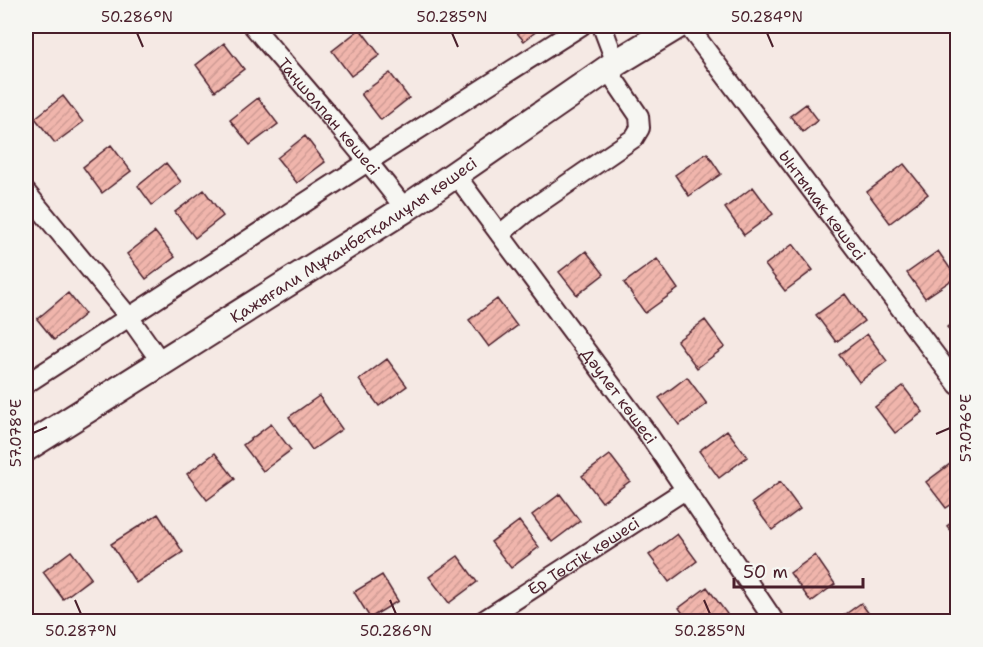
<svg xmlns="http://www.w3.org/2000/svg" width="983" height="647" font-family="'Shantell Sans',sans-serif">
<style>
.building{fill:url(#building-hatch);stroke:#4a1f2b;stroke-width:1.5}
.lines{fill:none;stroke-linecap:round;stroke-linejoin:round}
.street-casing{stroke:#4a1f2b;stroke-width:22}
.secondary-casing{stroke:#4a1f2b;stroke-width:30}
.street{stroke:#f6f6f2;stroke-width:18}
.secondary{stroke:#f6f6f2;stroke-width:26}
.ticks{fill:none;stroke:#4a1f2b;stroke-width:2}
.labels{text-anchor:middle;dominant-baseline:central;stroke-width:4.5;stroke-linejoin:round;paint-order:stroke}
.street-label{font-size:16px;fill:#4a1f2b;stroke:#f6f6f2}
.neatline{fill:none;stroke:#4a1f2b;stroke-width:2}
.ticks-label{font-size:15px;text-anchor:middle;fill:#4a1f2b}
</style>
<defs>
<pattern id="building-hatch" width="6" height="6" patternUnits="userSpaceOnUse" patternTransform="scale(1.5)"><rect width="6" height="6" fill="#f0b5ac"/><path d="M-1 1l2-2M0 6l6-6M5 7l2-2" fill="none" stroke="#cf9b94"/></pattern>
</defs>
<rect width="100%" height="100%" fill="#f5e9e4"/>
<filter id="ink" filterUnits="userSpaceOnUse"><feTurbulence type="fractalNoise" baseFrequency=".0167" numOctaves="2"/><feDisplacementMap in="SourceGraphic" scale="12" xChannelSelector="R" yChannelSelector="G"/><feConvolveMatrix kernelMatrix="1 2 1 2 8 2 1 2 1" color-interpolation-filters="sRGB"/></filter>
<g filter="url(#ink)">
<path class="building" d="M511 26H543L524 41Z
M360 29 380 55 351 76 332 51Z
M224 43 244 69 215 91 196 65Z
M390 73 409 98 381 120 361 94Z
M63 96 83 122 55 143 35 118Z
M258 98 278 124 250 145 230 120Z
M806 104 818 120 803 132 790 116Z
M305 136 325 162 297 183 277 158Z
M111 145 131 171 102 193 83 167Z
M707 153 721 174 689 196 675 175Z
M166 163 181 182 152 205 138 186Z
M904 164 928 194 890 223 867 192Z
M753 187 773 214 744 235 725 208Z
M204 190 223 216 195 238 175 212Z
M155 232 175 257 146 279 127 254Z
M793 244 813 270 785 291 765 265Z
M586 251 604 274 577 295 559 272Z
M938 251 956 277 925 298 907 273Z
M657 259 678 289 645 313 624 283Z
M68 293 85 314 54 340 37 319Z
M845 294 864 321 836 342 816 315Z
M497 299 517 326 489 347 469 320Z
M958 318V340L947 327Z
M705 320 725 347 697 368 677 341Z
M867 334 887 361 859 382 839 355Z
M387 359 407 386 379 406 359 380Z
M687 377 707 404 679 425 659 398Z
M903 386 923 412 895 433 875 407Z
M319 396 342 429 312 450 289 417Z
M271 424 291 450 263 471 243 445Z
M727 430 747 457 719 478 699 451Z
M215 453 235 479 207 500 187 474Z
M610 455 630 481 602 502 582 476Z
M954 461 958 465V500L946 508 926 482Z
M780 482 800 509 772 530 752 503Z
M560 494 580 521 552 542 532 515Z
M158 514 183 552 136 583 111 544Z
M958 518V539L947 526Z
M519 521 539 547 511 568 491 542Z
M677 534 697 561 669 582 649 555Z
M71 551 91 578 63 599 43 572Z
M815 555 835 584 811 602 790 573Z
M458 556 477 582 449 603 429 577Z
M382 575 398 601 370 618 354 592Z
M707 587 727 614 716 622H689L679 608Z
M861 603 875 622H835Z"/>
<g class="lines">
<g class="street-casing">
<g id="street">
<path id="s1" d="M253 26C304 87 357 145 405 209"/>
<path d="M602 26 616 63"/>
<path id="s2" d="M688 26 958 385"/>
<path id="s3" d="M455 174 648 434 775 622"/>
<path d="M26 192 129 317 161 362"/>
<path d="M500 234 528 211 634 138 640 128 639 116 607 69"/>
<path d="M26 384 369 161 581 26"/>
<path id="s4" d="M481 622 685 490"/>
</g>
</g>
<g class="secondary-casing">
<g id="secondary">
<path id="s5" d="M26 448 405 209 616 63 677 26"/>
</g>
</g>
<use href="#street" class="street"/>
<use href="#secondary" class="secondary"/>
</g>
</g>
<path class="ticks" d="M137 33 143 47M452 33 458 47M767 33 773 47M33 433 47 427M936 434 950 428M75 600 81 614M390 600 396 614M704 600 710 614"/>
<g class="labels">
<g class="street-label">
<text stroke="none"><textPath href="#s1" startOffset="118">Таңшолпан көшесі</textPath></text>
<text stroke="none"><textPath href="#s2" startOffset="224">Ынтымақ көшесі</textPath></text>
<text stroke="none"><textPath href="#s5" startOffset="388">Қажығали Мұханбетқалиұлы көшесі</textPath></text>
<text stroke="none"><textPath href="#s3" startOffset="276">Дәулет көшесі</textPath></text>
<text stroke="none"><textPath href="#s4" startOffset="122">Ер Төстік көшесі</textPath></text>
</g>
</g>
<rect width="983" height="647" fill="none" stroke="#f6f6f2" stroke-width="66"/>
<path d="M734 578v9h129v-9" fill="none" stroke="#4a1f2b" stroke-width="3"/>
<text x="743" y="578" font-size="18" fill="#4a1f2b" stroke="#f6f6f2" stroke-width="4.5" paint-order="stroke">50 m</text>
<rect x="33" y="33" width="917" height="581" class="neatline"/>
<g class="ticks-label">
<text x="137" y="22">50.286°N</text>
<text x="452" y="22">50.285°N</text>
<text x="767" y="22">50.284°N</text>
<text transform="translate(966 428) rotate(-90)" y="5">57.076°E</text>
<text transform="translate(16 433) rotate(-90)" y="5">57.078°E</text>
<text x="81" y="636">50.287°N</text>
<text x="396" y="636">50.286°N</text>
<text x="710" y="636">50.285°N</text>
</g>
</svg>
